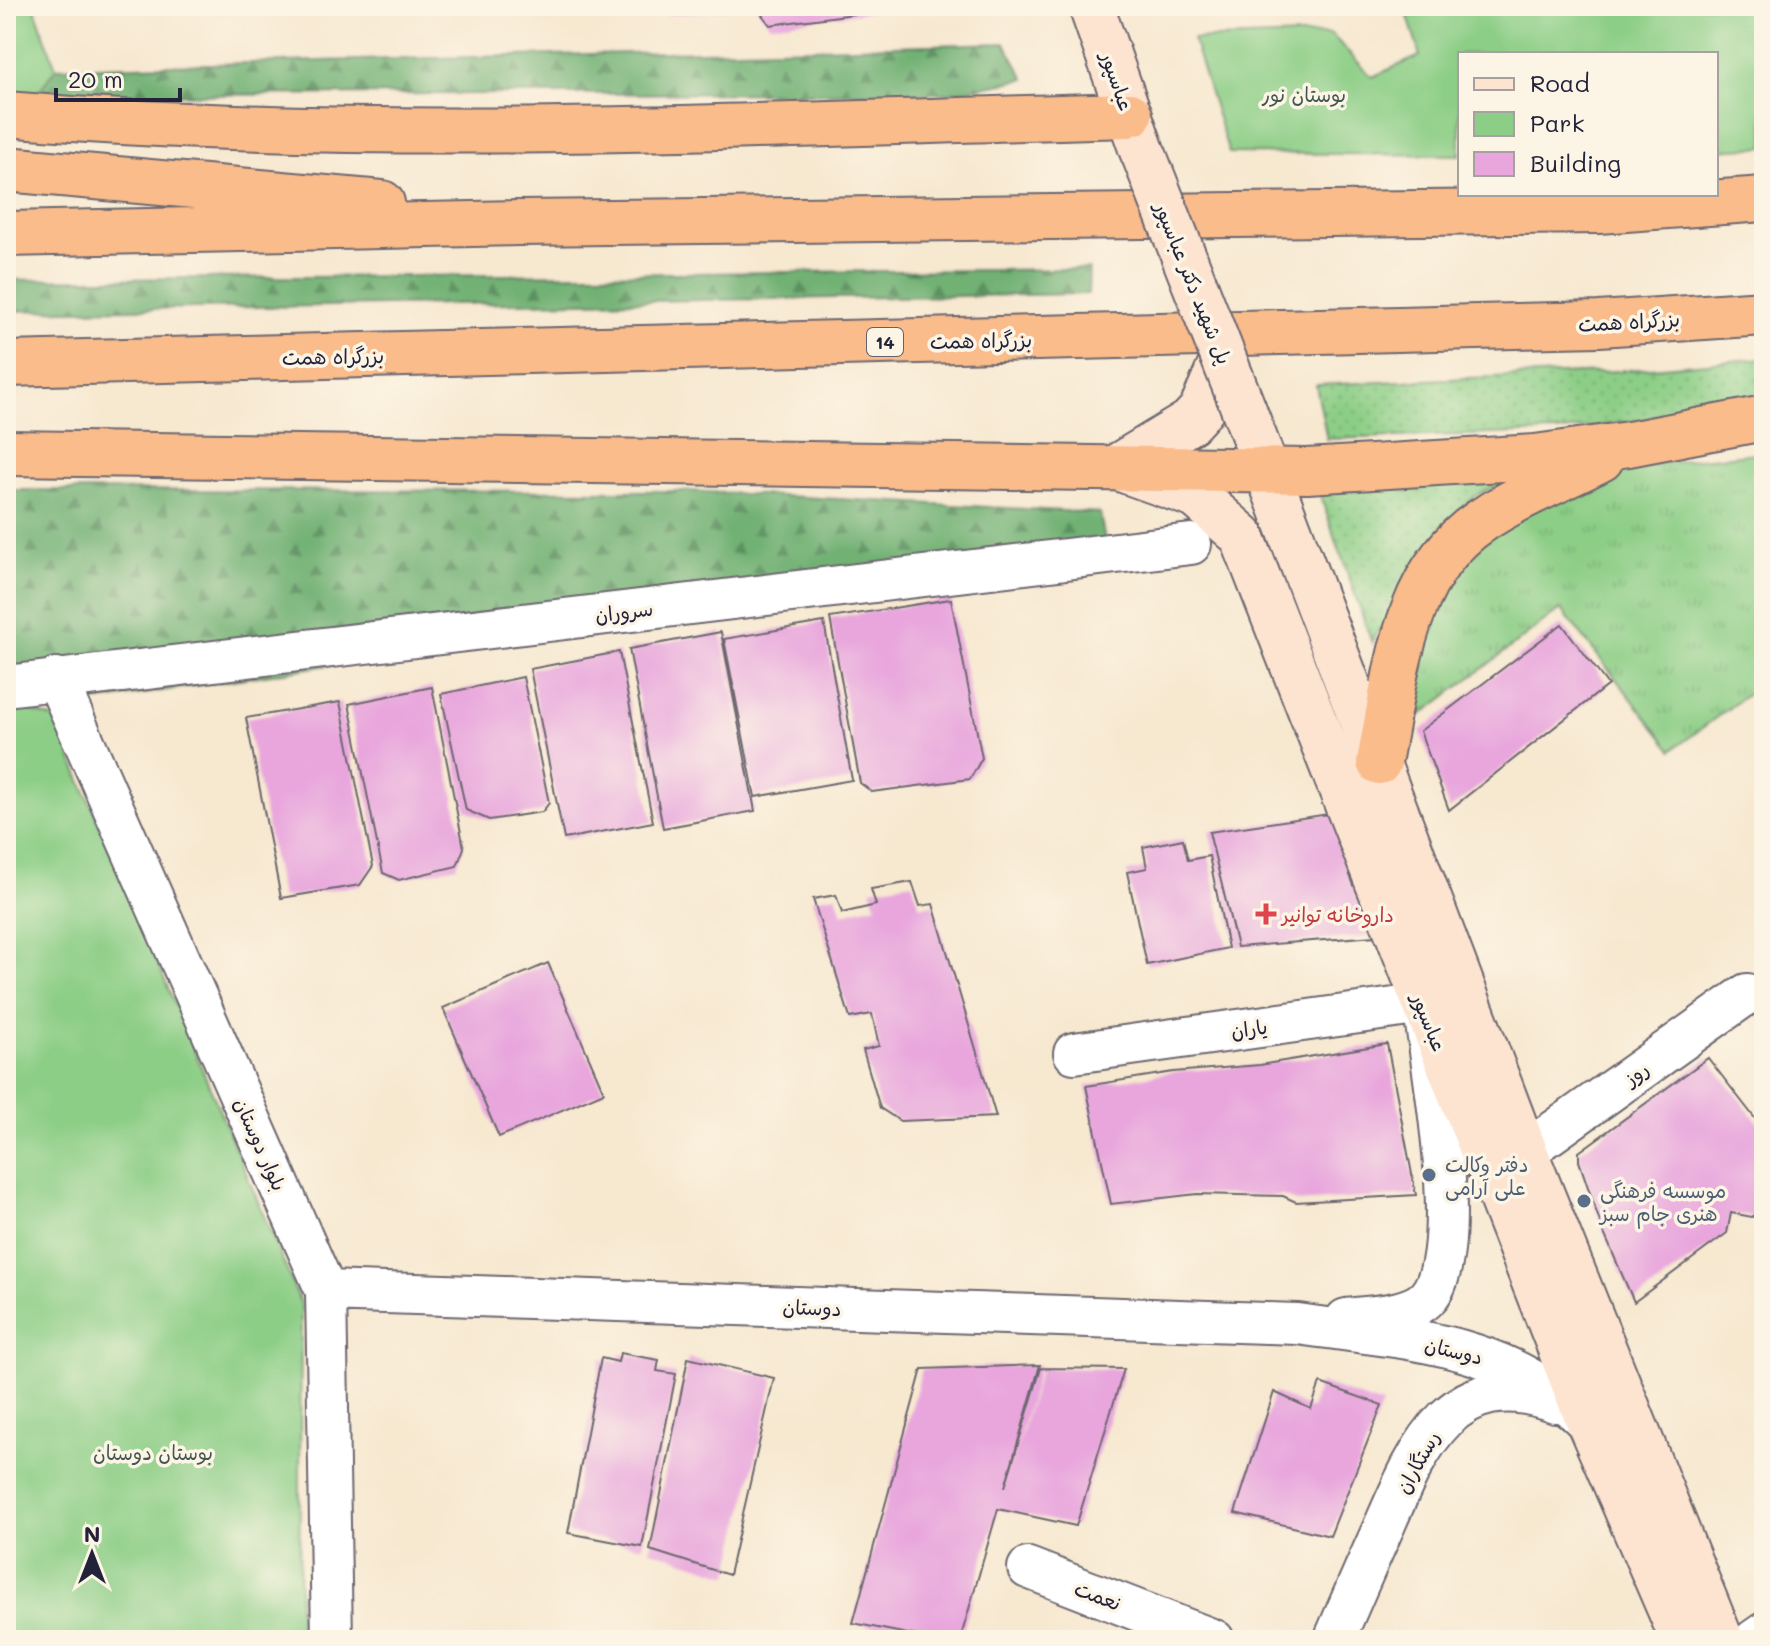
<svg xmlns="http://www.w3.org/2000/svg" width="1770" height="1646" font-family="Mali,'Playpen Sans Arabic',sans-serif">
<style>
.grass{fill:url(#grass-tufts);stroke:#577860;stroke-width:2}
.forest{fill:url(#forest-firs);stroke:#4a6a57;stroke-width:2}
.park{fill:#8cce86;stroke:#577860;stroke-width:2}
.garden{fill:url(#garden-dots);stroke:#577860;stroke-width:2}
.building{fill:#e8a6dd}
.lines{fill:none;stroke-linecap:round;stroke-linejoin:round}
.minor-casing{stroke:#6d676f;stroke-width:44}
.secondary-casing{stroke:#6d676f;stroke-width:48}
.trunk-casing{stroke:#6d676f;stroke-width:48}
.minor{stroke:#fff;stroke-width:40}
.secondary{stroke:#fde4d1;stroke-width:44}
.trunk{stroke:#fabc8b;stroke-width:44}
.secondary-bridge-casing{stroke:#6d676f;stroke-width:48;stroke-linecap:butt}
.secondary-bridge{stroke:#fde4d1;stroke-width:44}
.health-dot{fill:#e0444e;stroke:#fcf5e5;stroke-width:3}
.service-dot{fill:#5c6f8a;stroke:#fcf5e5;stroke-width:3}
.labels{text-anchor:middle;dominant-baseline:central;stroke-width:7;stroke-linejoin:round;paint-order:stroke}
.shield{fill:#fcf5e5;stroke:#63616e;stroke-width:2}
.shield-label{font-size:18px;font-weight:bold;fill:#22223b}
.street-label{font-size:20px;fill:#22223b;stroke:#fcf5e5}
.park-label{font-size:20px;fill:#425652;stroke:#fcf5e5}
.health-label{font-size:20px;fill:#be3a42;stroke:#fcf5e5;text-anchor:start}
.service-label{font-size:20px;fill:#4e5e75;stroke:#fcf5e5;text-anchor:start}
</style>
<defs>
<pattern id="grass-tufts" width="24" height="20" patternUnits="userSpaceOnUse" patternTransform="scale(2)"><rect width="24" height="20" fill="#8cce86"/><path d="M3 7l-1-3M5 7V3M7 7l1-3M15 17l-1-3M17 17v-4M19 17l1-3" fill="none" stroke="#78b175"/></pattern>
<pattern id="forest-firs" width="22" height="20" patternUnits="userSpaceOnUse" patternTransform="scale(2)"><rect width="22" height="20" fill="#71b173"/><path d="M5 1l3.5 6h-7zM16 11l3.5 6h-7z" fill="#5c9060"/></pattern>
<pattern id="garden-dots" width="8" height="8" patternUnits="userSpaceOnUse" patternTransform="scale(2)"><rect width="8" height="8" fill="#8cce86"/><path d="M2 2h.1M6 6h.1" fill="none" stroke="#78b175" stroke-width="1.8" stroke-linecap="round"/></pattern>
</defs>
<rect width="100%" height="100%" fill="#fcf5e5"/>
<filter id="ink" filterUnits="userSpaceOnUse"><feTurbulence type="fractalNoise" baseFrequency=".0125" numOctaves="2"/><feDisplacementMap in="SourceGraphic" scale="16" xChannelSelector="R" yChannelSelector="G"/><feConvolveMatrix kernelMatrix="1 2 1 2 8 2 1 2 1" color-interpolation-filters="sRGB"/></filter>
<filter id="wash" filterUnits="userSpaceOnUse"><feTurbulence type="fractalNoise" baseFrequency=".006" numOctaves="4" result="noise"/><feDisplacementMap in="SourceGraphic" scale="32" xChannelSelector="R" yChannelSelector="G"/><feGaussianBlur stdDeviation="1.8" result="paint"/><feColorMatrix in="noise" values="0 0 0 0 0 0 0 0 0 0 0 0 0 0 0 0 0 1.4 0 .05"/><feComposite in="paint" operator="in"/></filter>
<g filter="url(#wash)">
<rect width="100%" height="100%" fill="#f7e8d0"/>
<path class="grass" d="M1764 452V682L1672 750 1561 609 1421 715C1418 683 1411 642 1423 611 1449 544 1569 482 1636 468 1677 459 1722 458 1764 452Z"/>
<path class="forest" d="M1005 43 1025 79 949 93 36 95 56 68Z
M1089 269 1088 294 6 311V280Z
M6 490 689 491 1100 513 1107 553 380 657 41 710 6 685Z"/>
<path class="park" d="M6 6H34L56 68 36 95 6 91Z
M1405 6H1764V147L1716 150V54H1460V155L1229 153 1193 39 1331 34 1372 77 1420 56Z
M8 703 55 719 301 1304 299 1640H6Z"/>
<path class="garden" d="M1764 358V397L1671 410 1647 419 1557 432 1327 439 1316 385 1605 372Z
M1514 477 1474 497 1441 526 1392 636 1379 629 1372 643 1319 492Z"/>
<g id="blocks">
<path class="building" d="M666 6H884V10L770 25 756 7 668 15Z
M951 599 982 758 970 779 872 792 860 783 830 618Z
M824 622 852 780 755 797 724 639Z
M1562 624 1608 685 1449 810 1420 731Z
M721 632 755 811 663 828 629 649Z
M619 652 653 822 564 839 530 669Z
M523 677 549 803 542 812 489 820 466 810 441 694Z
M432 687 464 848 457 866 399 880 383 873 349 704Z
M340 702 373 866 360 885 281 898 246 718Z
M1335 813 1375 936 1237 947 1209 832Z
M1183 839 1188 860 1209 856 1228 948 1147 965 1127 872 1147 868 1143 847Z
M912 882 920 906 933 904 996 1117 900 1121 880 1108 863 1050 879 1046 872 1014 850 1018 813 899 836 895 842 913 876 905 871 889Z
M548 963 604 1092 499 1137 443 1008Z
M1387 1044 1416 1195 1296 1202 1283 1196 1197 1194 1111 1204 1086 1086 1173 1072 1260 1065Z
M1708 1058 1764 1130V1208L1752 1217 1731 1213 1727 1233 1634 1302 1603 1231 1579 1161V1152Z
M620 1353 659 1360 657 1371 676 1374 642 1547 568 1533 601 1358 618 1362Z
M688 1358 774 1378 729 1575 650 1550Z
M1040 1365 1005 1487 1041 1368 1124 1369 1076 1526 998 1509 960 1640H937L853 1623 922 1369Z
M1320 1383 1382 1405 1330 1536 1235 1513 1274 1392 1311 1409Z"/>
</g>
</g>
<g filter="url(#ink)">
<use href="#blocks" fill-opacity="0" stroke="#6d676f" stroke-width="2"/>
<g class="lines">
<g class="minor-casing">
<path id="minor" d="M56 678 326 1291 332 1640
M6 686 1191 544
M1074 1053 1423 1004C1431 1064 1468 1254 1427 1298 1410 1316 1369 1316 1346 1319
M1525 1152 1747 994
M326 1291 1298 1324C1409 1340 1506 1340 1590 1425
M1028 1568 1214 1640
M1334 1640C1351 1601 1368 1561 1386 1522 1419 1446 1454 1364 1555 1402
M1754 1640 1764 1633"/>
</g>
<g class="secondary-casing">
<path id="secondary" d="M1091 6 1142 151
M1244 410 1525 1152 1721 1640
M1116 467 1190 422 1201 410 1224 357
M1126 471 1196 496 1242 536 1590 1425 1683 1640"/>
</g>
<g class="trunk-casing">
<path id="trunk" d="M6 114C380 145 755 125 1130 115
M6 169 382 203
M6 234 519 223 1598 211 1764 199
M6 364 1599 324 1764 313
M6 453 1307 471 1535 457 1629 444 1764 418
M1379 762C1396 677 1402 574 1481 521 1518 496 1562 479 1601 459"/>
</g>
<use href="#minor" class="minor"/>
<use href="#secondary" class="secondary"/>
<use href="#trunk" class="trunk"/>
<g class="secondary-bridge-casing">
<path id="secondary-bridge" d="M1144 155 1244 410"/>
</g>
<use href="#secondary-bridge" class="secondary-bridge"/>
</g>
</g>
<path class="health-dot" d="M1262 902h8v8h8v8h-8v8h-8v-8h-8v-8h8z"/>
<g class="service-dot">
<circle cx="1429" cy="1175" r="8"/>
<circle cx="1584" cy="1201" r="8"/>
</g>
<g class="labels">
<rect class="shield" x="867" y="328" width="36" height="28" rx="6"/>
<g class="shield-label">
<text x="885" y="342">14</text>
</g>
<g class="street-label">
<text transform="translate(1118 81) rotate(71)">عباسپور</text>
<text transform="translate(1194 283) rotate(68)">پل شهید دکتر عباسپور</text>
<text transform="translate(1629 321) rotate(-3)">بزرگراه همت</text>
<text transform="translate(981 340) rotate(-1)">بزرگراه همت</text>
<text transform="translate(333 356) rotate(-1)">بزرگراه همت</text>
<text transform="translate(624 611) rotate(-7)">سروران</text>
<text transform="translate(1430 1022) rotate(68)">عباسپور</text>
<text transform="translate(1249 1028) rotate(-8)">یاران</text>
<text transform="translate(1636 1073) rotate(-36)">روز</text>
<text transform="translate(261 1144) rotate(66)">بلوار دوستان</text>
<text transform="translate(812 1307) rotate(2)">دوستان</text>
<text transform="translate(1454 1350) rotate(14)">دوستان</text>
<text transform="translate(1417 1462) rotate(-61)">رستگاران</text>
<text transform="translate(1098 1595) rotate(21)">نعمت</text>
</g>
<g class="park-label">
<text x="1304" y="94">بوستان نور</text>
<text x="153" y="1452">بوستان دوستان</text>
</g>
<g class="health-label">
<text x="1282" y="914">داروخانه توانیر</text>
</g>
<g class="service-label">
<text x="1445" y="1164">دفتر وکالت<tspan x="1445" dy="23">علی آرامی</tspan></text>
<text x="1600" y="1190">موسسه فرهنگی<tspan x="1600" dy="23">هنری جام سبز</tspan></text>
</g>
</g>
<rect width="1770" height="1646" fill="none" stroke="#fcf5e5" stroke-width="32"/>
<rect x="1458" y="52" width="260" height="144" fill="#fcf5e5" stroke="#a5a1a1" stroke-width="2"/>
<rect x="1474" y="78" width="40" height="12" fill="#fde4d1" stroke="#a5a1a1" stroke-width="2"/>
<text x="1530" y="92" font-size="24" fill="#22223b">Road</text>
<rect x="1474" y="112" width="40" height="24" fill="#8cce86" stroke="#a5a1a1" stroke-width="2"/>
<text x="1530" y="132" font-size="24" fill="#22223b">Park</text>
<rect x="1474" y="152" width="40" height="24" fill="#e8a6dd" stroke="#a5a1a1" stroke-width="2"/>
<text x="1530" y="172" font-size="24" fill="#22223b">Building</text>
<g transform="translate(92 1554)" stroke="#fcf5e5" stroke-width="6" paint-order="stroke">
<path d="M0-6L14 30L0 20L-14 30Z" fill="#22223b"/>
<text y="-12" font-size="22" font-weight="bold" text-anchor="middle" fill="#22223b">N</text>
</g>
<path d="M56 88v12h124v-12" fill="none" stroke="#22223b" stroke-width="4"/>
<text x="68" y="88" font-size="24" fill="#22223b" stroke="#fcf5e5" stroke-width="6" paint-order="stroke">20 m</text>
</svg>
